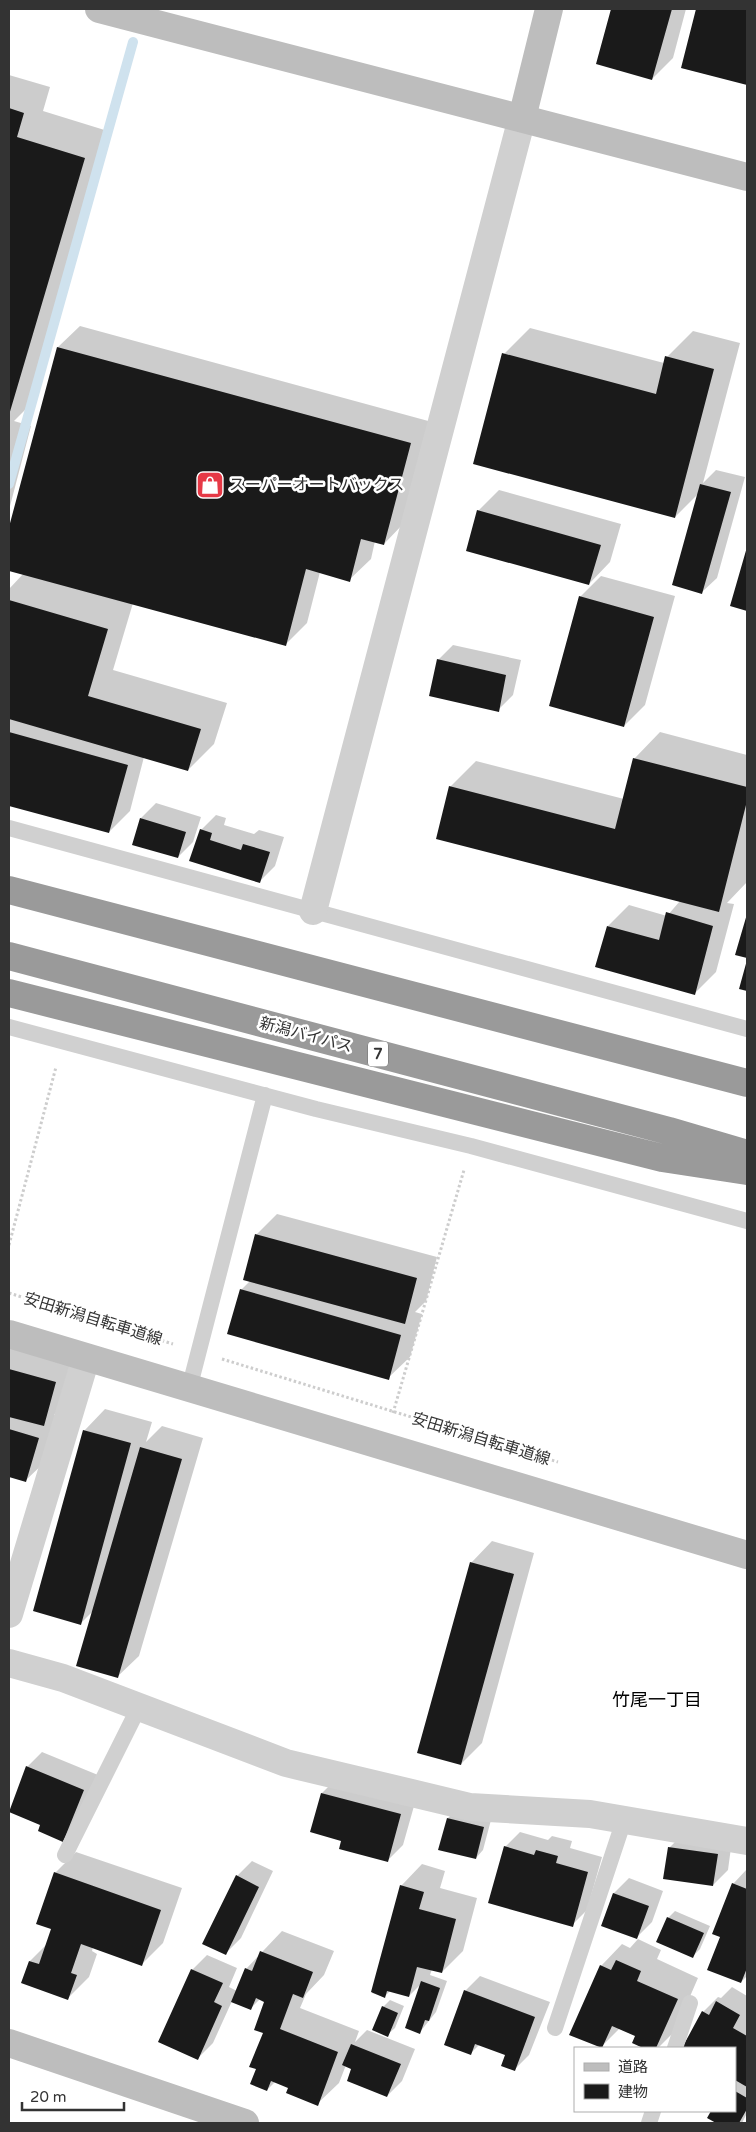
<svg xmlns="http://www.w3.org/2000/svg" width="756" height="2132" font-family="'Varela Round','Noto Sans JP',sans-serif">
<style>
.shadow{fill:#0003}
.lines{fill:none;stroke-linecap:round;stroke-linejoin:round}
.stream{stroke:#cfe2ee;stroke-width:10}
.building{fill:#1a1a1a}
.path{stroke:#cdcdcd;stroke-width:3;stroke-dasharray:2.5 2.5;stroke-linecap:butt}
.lane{stroke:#d0d0d0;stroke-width:16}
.street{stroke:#d0d0d0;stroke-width:28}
.secondary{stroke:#bdbdbd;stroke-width:28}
.highway{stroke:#9a9a9a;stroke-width:28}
.labels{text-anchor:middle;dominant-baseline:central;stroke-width:5;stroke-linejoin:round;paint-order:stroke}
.shield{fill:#fff;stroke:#707070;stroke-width:1}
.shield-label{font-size:15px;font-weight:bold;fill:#333}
.poi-label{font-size:16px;fill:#333;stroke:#fff;text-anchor:start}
.street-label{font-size:16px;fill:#333;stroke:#fff}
.neighbourhood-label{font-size:18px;fill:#000;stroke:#fff}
</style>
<rect width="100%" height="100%" fill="#fff"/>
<path class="shadow" d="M612 9H686L673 58 652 79 598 64Z
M697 9H747V84L682 68Z
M9 75 50 87 43 111 111 132 30 405 14 421 31 426 9 510Z
M80 326 432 422 405 522 384 544 375 541 371 559 349 580 320 572 307 623 285 645 133 603 113 670 227 703 214 744 188 770 144 757 130 811 109 832 9 805V589L24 573 9 569V532L58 347Z
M530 328 664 363 667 357 693 331 740 343 703 483 716 470 745 477 717 578 702 592 699 493 675 517 504 354Z
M499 490 621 524 610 562 589 584 478 511Z
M747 549V609L732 605Z
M601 576 675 596 645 705 624 726 580 597Z
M453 645 521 660 513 695 498 710 438 660Z
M660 732 747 755V882L727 903 734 904 716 972 694 994 608 926 629 905 667 916 680 901 450 787 476 761 624 799 634 759Z
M156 803 201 817 193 842 178 857 141 818Z
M216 815 226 818 224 825 254 834 259 830 284 837 275 866 260 881 191 860 201 830Z
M277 1214 437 1257 426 1301 415 1312 422 1314 410 1357 388 1378 241 1290 250 1281 256 1235Z
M9 1342 76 1360 65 1404 54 1415 60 1417 47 1460 25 1481 9 1476Z
M105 1409 152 1422 146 1442 162 1426 203 1438 139 1656 117 1677 94 1610 81 1623 84 1431Z
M492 1541 534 1553 482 1743 461 1764 471 1563Z
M42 1752 98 1775 78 1825 63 1840 41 1824 27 1767Z
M337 1778 416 1799 403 1845 388 1860 342 1840 322 1793Z
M455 1811 491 1820 483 1850 476 1858 448 1818Z
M520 1832 548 1840 552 1836 572 1841 570 1848 602 1857 587 1910 572 1925 505 1847Z
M684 1833 732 1840 728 1870 713 1885 669 1848Z
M76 1852 182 1888 163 1943 142 1964 93 1947 92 1951 97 1954 89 1977 68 1998 23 1982 30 1961 47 1944 53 1929 55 1873Z
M252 1861 273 1871 241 1938 226 1953 237 1876Z
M422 1864 445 1871 440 1888 477 1898 463 1951 442 1972 432 1969 430 1975 447 1981 436 2012 420 2032 422 1983 409 1996 390 1991 384 1997 372 1993 401 1886Z
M747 1869V1976L741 1982 721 1936 733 1884Z
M629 1878 663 1891 652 1922 637 1937 603 1925 614 1893Z
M675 1911 710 1926 700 1949 693 1956 668 1918Z
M282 1931 334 1951 324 1975 306 1994 300 2008 359 2031 355 2042 367 2030 415 2049 402 2081 387 2096 353 2068 346 2065 339 2083 317 2104 289 2087 275 2082 267 2090 258 2069 264 2032 266 2001 260 1999 250 2009 232 2001 213 2043 198 2058 192 1970 207 1955 237 1968 229 1987 237 1991 246 1969Z
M638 1939 661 1950 657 1959 698 1978 675 2031 658 2048H646L633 2043 637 2035 620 2028 601 2047V1966L622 1944 630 1948Z
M480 1976 550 2002 529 2055 514 2070 507 2055 480 2044 471 2053 465 1991Z
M732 1987 747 1996V2113L742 2123H719L708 2118 712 2111H735V2048H683L703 2012 718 1997 721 1998Z
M390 2000 404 2006 395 2028 387 2035 383 2007Z"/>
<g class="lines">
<path class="stream" d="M9 484 133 42"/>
</g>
<path class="building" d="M611 9H672L652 80 596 64Z
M696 9H747V85L681 68Z
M9 108 24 113 17 137 85 158 9 415Z
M57 347 411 443 384 545 361 539 350 582 306 569 286 646 9 571V527Z
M502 353 656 394 665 356 714 369 675 518 473 464Z
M700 484 731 492 702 594 672 585Z
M477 510 601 545 589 585 466 551Z
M747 547V611L730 606Z
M579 596 654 617 624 727 549 706Z
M9 600 108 629 88 696 201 729 188 771 9 719Z
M437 659 506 675 499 712 429 696Z
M9 732 128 765 109 833 9 806Z
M633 758 747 787V801L719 912 436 839 449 786 615 829Z
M140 818 186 832 178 858 132 845Z
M200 829 212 833 210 840 241 850 243 844 270 852 260 883 189 861Z
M666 912 713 926 695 995 595 967 607 926 659 940Z
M747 914V958L735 955Z
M747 960V991L739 989Z
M255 1234 417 1278 405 1324 243 1280Z
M240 1289 401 1335 389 1380 227 1334Z
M9 1369 56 1382 44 1426 9 1417Z
M9 1429 39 1438 26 1482 9 1477Z
M83 1430 131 1443 81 1625 33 1611Z
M140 1447 182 1459 118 1678 76 1666Z
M470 1562 514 1574 461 1765 417 1753Z
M26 1766 84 1790 63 1842 38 1831 40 1825 9 1812Z
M321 1793 401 1814 388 1862 339 1849 341 1841 310 1832Z
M447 1818 484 1827 476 1859 438 1850Z
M504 1846 534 1855 536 1850 558 1856 556 1863 588 1872 573 1927 488 1903Z
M668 1847 718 1854 713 1886 663 1879Z
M54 1872 161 1910 142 1966 81 1944 71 1973 77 1975 68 2000 21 1983 29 1961 39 1964 51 1929 36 1924Z
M236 1875 259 1887 226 1955 202 1944Z
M732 1883 747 1889V1968L741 1983 707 1970 720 1937 712 1934Z
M400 1885 424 1892 419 1909 456 1919 442 1973 417 1967 409 1997 387 1991 385 1998 371 1992Z
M613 1893 649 1906 637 1939 601 1926Z
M667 1917 704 1933 693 1958 656 1942Z
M260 1951 313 1972 303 1998 293 1994 280 2029 338 2052 318 2106 286 2093 288 2088 271 2081 267 2091 250 2084 256 2069 249 2067 263 2033 254 2030 264 2002 256 1998 251 2010 231 2002 245 1968 252 1971Z
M616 1960 641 1971 637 1981 678 1999 656 2048H643L632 2043 635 2036 612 2026 602 2048 569 2035 600 1965 611 1970Z
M191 1969 223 1983 214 2002 222 2006 198 2060 158 2042Z
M421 1981 440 1988 429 2021 425 2020 420 2034 405 2028Z
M464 1990 535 2017 515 2071 501 2066 505 2055 475 2044 471 2055 444 2045Z
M716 2001 740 2015 733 2028 747 2036V2087L735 2080V2048H682L702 2011 709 2015Z
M382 2006 398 2013 388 2037 372 2030Z
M351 2044 401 2064 387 2097 347 2081 351 2069 342 2065Z
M735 2091 747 2098V2109L739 2123H716L707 2118 711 2111H735Z"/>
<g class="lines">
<path class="path" d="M9 1245 56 1067
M9 1293 173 1344
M222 1359 558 1462
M393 1413 464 1170"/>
<path class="lane" d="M9 828 747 1029
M9 1027 316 1109 471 1146 747 1221
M189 1389 265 1095
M65 1855 139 1707
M555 2028 624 1820
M675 2048 690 2003
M649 2123 653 2111"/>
<path class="street" d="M313 911 522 118
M9 1614 86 1358
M9 1663 63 1678 286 1763 470 1807 590 1814 747 1841"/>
<path class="secondary" d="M99 9 747 177
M522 118 549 9
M9 1334 747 1555
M9 2043 245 2123"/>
<path class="highway" d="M9 890 747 1083
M9 956 669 1131 747 1154
M9 993 662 1158 747 1171"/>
</g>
<defs>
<g id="shop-square" transform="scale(1.4375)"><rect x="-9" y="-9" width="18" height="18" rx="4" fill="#e63946" stroke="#fff"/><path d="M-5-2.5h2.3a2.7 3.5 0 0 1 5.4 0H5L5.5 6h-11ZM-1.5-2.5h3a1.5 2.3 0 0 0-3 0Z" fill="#fff"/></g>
</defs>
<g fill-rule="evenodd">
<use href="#shop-square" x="210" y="485"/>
</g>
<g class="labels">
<rect class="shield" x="368" y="1041.5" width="20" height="25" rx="4"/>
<g class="shield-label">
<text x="378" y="1054">7</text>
</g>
<g class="poi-label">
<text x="229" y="485">スーパーオートバックス</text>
</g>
<g class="street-label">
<text transform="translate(306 1035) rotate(15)">新潟バイパス</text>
<text transform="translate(93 1319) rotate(17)">安田新潟自転車道線</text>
<text transform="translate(481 1439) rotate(17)">安田新潟自転車道線</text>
</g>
<g class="neighbourhood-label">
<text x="657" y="1700">竹尾一丁目</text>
</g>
</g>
<rect width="756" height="2132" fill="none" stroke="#333333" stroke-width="20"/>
<rect x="574" y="2047" width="162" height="65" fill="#ffffff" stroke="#adadad"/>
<rect x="584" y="2063" width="25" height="8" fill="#bdbdbd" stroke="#adadad"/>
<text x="618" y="2072" font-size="15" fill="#333333">道路</text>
<rect x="584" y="2084" width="25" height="15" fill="#1a1a1a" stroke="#adadad"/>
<text x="618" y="2097" font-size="15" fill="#333333">建物</text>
<path d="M22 2102v8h102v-8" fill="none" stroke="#333333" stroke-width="2.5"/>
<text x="30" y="2102" font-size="15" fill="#333333" stroke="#ffffff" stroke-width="4" paint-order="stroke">20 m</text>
</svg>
